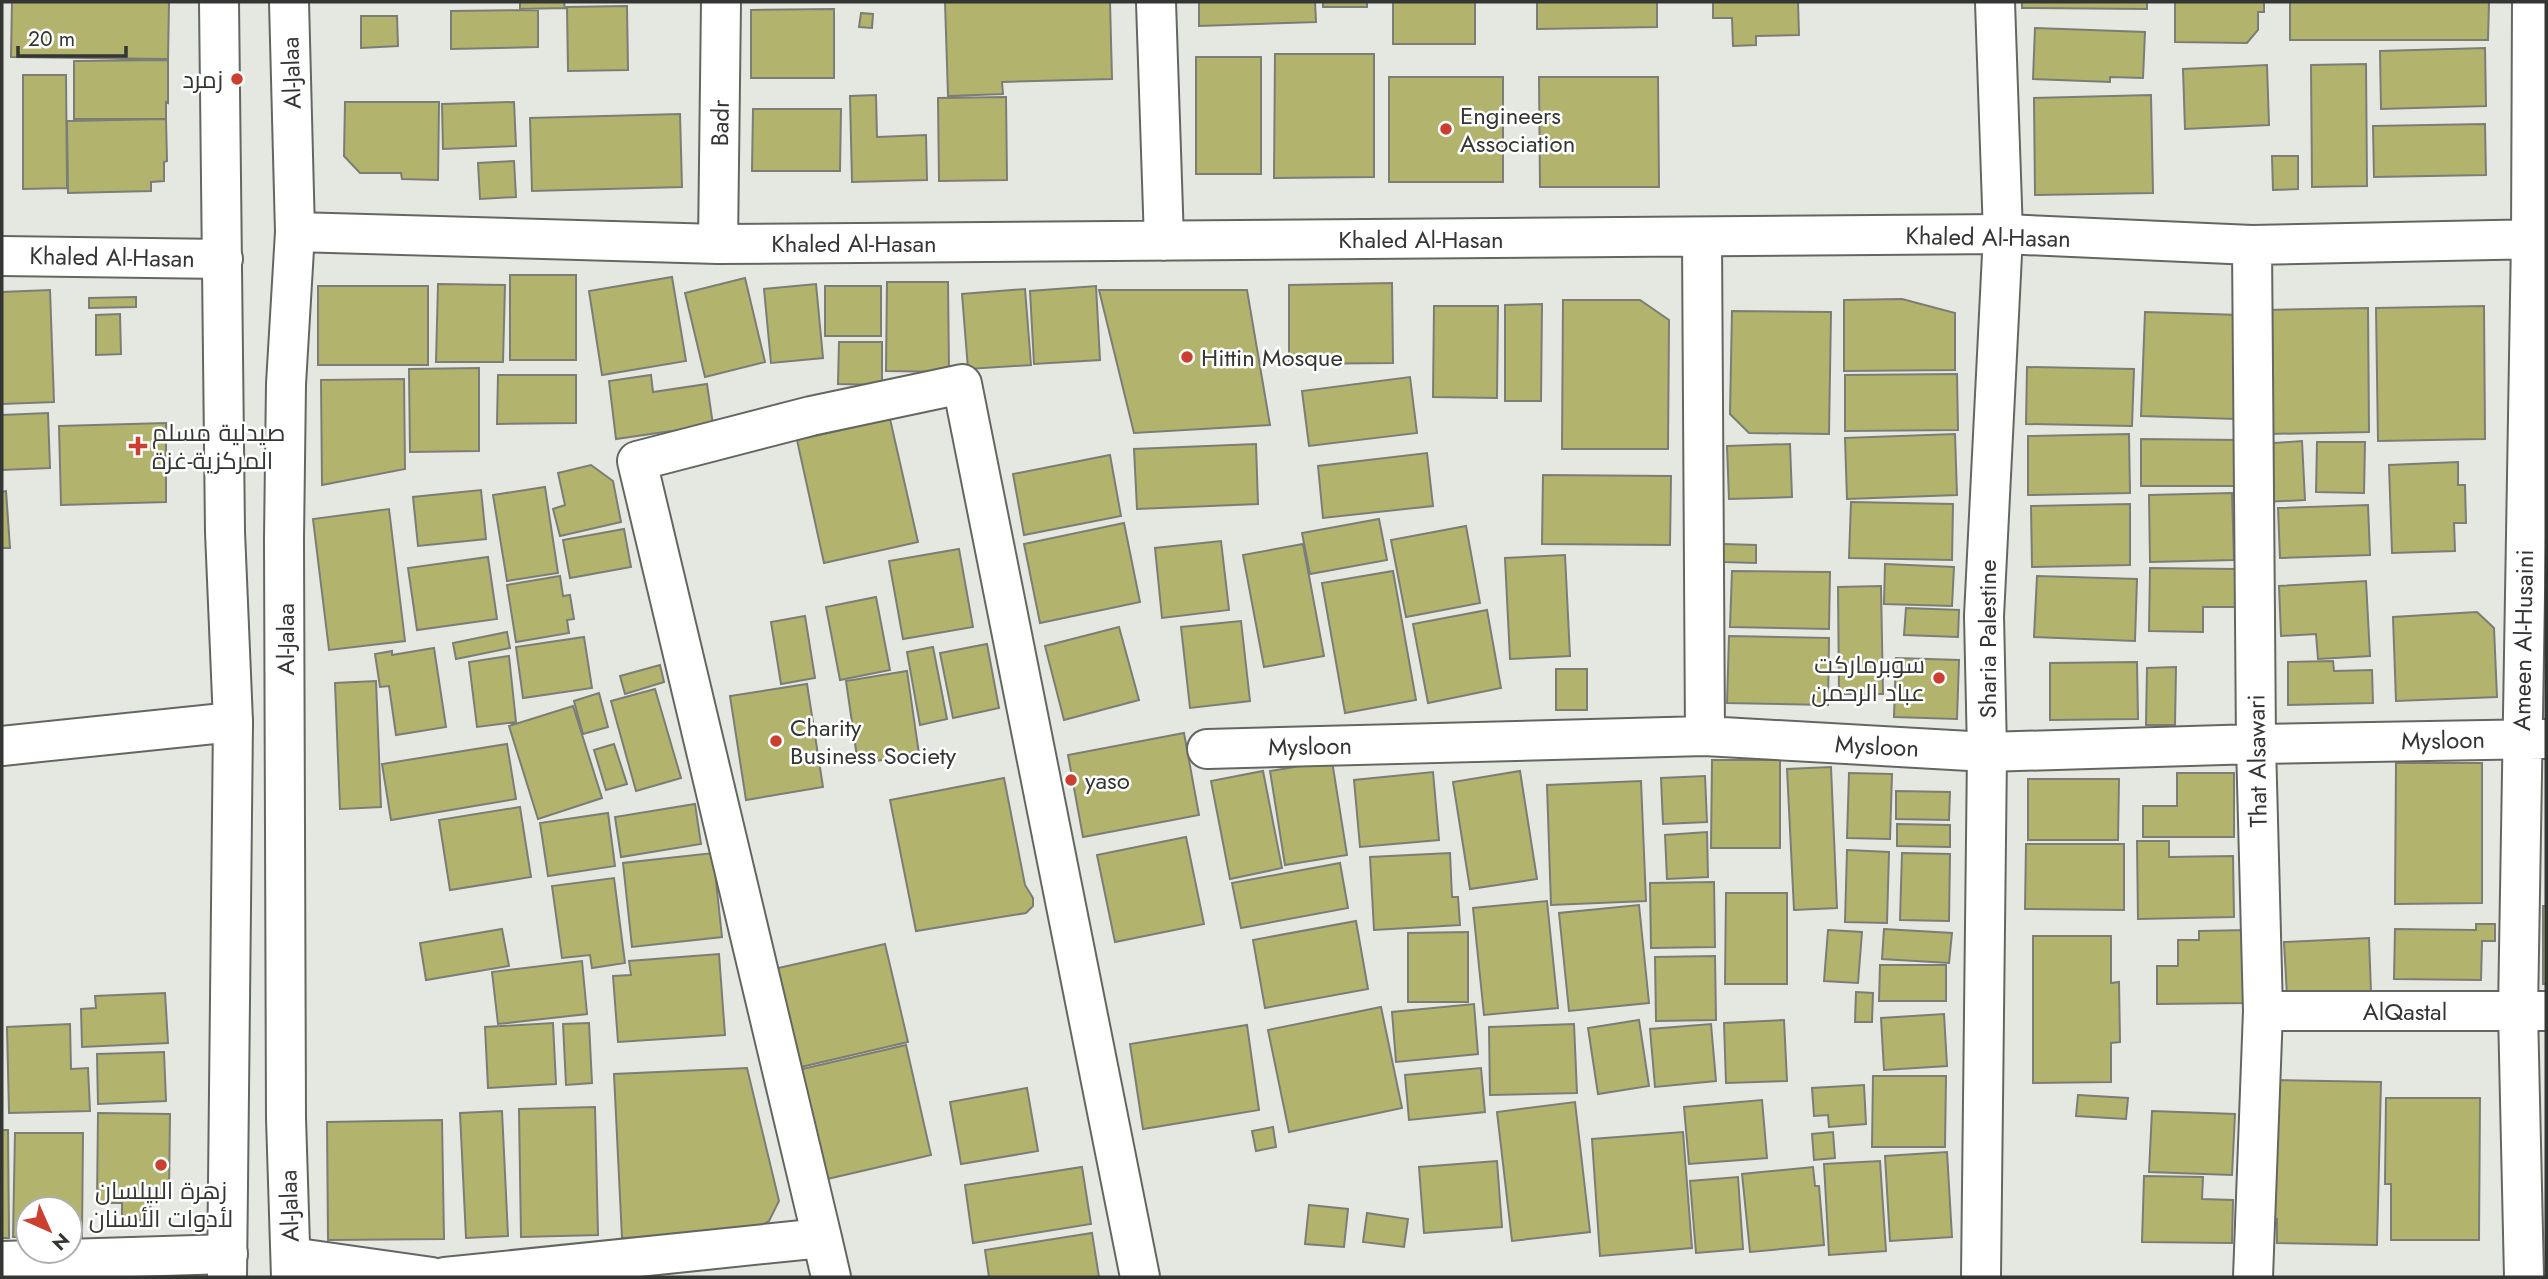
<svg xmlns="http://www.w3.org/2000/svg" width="2548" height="1279" font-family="Jost,Cairo,sans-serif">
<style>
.building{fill:#b2b46e;stroke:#7c7d75;stroke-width:2}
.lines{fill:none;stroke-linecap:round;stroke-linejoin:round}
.minor-casing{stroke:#646761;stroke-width:42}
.tertiary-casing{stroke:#646761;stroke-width:42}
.secondary-casing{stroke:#646761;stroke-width:42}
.minor{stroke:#fff;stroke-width:38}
.tertiary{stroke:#fff;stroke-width:38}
.secondary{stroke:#fff;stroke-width:38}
.poi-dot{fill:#cc3f30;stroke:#fff;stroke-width:2.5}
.labels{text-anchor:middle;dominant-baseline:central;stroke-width:5;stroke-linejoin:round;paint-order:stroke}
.street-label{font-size:24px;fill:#343633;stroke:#fff}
.poi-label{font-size:24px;fill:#343633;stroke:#fff;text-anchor:start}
</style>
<rect width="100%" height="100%" fill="#e4e8e0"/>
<path class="building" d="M12 2H169L168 59 11 57Z
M520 2H564L565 8 520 9Z
M945 2H1110L1112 79 1002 82 1003 94 948 96Z
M1199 2H1315L1316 22 1199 26Z
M1323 2H1367V7H1323Z
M1393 2H1475V44H1393Z
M1537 2H1657V27L1537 29Z
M1713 2H1798L1799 35 1756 36V45L1733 46 1732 18H1713Z
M2022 2H2147V9L2022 8Z
M2175 2H2264V12H2258V30L2247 43 2175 42Z
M2290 2H2489L2488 40H2290Z
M627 6 628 70 568 71 567 7Z
M834 9V78H751V10Z
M538 10V47L451 49V11Z
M861 13 873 14 872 28 859 27Z
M361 16H397L398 46 361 48Z
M2035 28 2145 32 2143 78 2110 77V82L2033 79Z
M2485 48 2486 106 2381 109 2380 51Z
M1275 54H1374V177L1274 178Z
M1196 57H1261V174H1196Z
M168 60V103L166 102V119H74V61Z
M2366 64 2367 186 2312 187 2311 65Z
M2267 65 2269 125 2185 129 2183 69Z
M23 75H66L67 188 23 189Z
M1389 77H1503V182H1389Z
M1539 77H1658L1659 187H1540Z
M876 95 877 137 926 135 927 180 852 182 850 96Z
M2151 95 2153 193 2035 195 2034 98Z
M1006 97 1007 180 939 181 938 98Z
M345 102H439L438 180 402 179 401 173H360L344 156Z
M514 102 516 146 443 149 442 104Z
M753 109H841L840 171H752Z
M680 114 682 187 532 191 530 118Z
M166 119 167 161 164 162V181L151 182V191L68 193 67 121Z
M2485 124 2486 175 2374 177 2373 126Z
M2272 156H2298V189L2273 190Z
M514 161 516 197 480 199 478 163Z
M510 275H576V360H510Z
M672 277 686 361 602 375 589 291Z
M745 278 765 362 705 377 685 293Z
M887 282H948L949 372 886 371Z
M1392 283 1393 363 1289 364V285Z
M438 284 505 285 503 362H436Z
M816 284 823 358 771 363 764 289Z
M318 286H428V365H318Z
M825 286H881V336H825Z
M1096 286 1100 360 1034 364 1030 291Z
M1025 289 1031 365 968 369 962 294Z
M50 290 54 402 2 404V292Z
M1099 290H1247L1270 425 1134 433Z
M136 297V307L89 308V298Z
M1902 299 1955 313V370L1844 371V300Z
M1563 300H1640L1669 320 1668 449H1562Z
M1542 304 1541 401H1505V305Z
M1434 306H1498L1497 398 1433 397Z
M2484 306 2485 439 2378 441 2376 308Z
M2368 308 2369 432 2268 434 2267 310Z
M1732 311 1831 312 1829 434 1749 433 1730 414Z
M2145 312 2240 315 2236 419 2141 416Z
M120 314 121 354 96 355V315Z
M839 342H882V385L838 384Z
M2027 367 2134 369 2132 426 2026 424Z
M479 368V451L410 452 409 369Z
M1957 374 1958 430 1845 431V375Z
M498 375H576V423L497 424Z
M651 375 653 392 707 384 713 425 616 439 609 381Z
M1410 377 1417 433 1309 446 1302 391Z
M404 379 405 469 322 485 321 380Z
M48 413 50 468 2 470V415Z
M890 419 918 542 824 563 797 440Z
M166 423V502L61 505 59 426Z
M1955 434 1957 495 1847 499 1845 438Z
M2129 434 2130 493 2028 495V436Z
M2141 439 2239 440V486H2141Z
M2302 441 2305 500 2264 502 2261 444Z
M2317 442H2365L2364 493 2316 492Z
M1256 444 1258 504 1137 509 1134 449Z
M1790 444 1792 497 1729 499 1727 446Z
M1427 453 1433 506 1323 518 1318 466Z
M1110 455 1121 516 1024 535 1013 474Z
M2458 462V485H2465L2466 523H2454L2455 551 2392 553 2389 465Z
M591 465 613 481 621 522 560 536 553 509 565 505 558 473Z
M1543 475 1671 476 1670 545 1542 544Z
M545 487 558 573 507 581 493 495Z
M481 490 486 539 418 546 413 497Z
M6 491 10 548H2V492Z
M2232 493 2234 560 2150 562 2149 495Z
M1851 502 1953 504 1952 560 1849 558Z
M2130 504V565L2032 567 2031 506Z
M2368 505 2370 555 2280 558 2278 508Z
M389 509 405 641 329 650 313 519Z
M1379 519 1387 560 1310 574 1302 533Z
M1124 523 1140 602 1040 623 1024 544Z
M1466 526 1480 603 1406 617 1391 540Z
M624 529 631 567 570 578 563 540Z
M1221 541 1229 610 1162 618 1155 548Z
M1303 544 1324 656 1264 667 1243 555Z
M1723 544 1756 545V563L1723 562Z
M959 549 973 627 903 639 889 561Z
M1565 555 1570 656 1510 659 1505 558Z
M488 557 497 619 417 630 408 568Z
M1885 564 1954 567 1952 606 1884 604Z
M2150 568 2237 569 2236 607H2203V632L2149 631Z
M1393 571 1416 700 1345 713 1322 583Z
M1732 571 1830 572 1829 629 1730 627Z
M560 576 563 596 570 595 574 619 567 620 569 633 516 642 507 585Z
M2037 576 2137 579 2135 641 2034 637Z
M2366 581 2370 656 2318 659 2316 634 2281 636 2279 586Z
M1881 586 1883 694H1839L1838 587Z
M876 597 890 670 840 680 826 607Z
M1906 608 1959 610 1958 637 1904 635Z
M1487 610 1501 688 1428 703 1413 624Z
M2477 612 2494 628 2497 697 2396 701 2393 617Z
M805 616 815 678 781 684 771 622Z
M1241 621 1250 701 1190 708 1181 627Z
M1119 627 1139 700 1064 720 1045 646Z
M507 632 510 648 456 659 453 643Z
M1729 636 1829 638 1828 705 1727 703Z
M584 637 592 688 523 698 516 647Z
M987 644 999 708 953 718 940 653Z
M933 647 947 719 920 725 907 652Z
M434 648 446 727 396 735 389 686 380 687 375 654 392 651V655Z
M509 656 516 722 477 727 469 662Z
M1896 658 1959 660 1957 719 1894 717Z
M2333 661 2334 671 2372 670 2373 703 2288 705V662Z
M2137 662 2138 719 2050 720V663Z
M660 665 664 682 625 694 620 676Z
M2176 667 2175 725H2146L2147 668Z
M1556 669H1587V710H1556Z
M907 671 919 754 858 764 846 681Z
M376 681 381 807 340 809 335 683Z
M807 684 823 787 746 800 730 696Z
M655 689 681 778 636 791 611 701Z
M599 693 608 727 583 734 574 701Z
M573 706 602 798 538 819 509 726Z
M1184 733 1199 815 1083 837 1068 755Z
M507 744 516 799 391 820 382 764Z
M614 744 627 784 606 790 594 750Z
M1712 760H1780V848H1711Z
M1332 761 1347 855 1285 865 1270 771Z
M2396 763H2482V903L2395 904Z
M1831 767 1837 908 1794 910 1787 769Z
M1263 771 1282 868 1230 879 1211 781Z
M1520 771 1537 879 1470 889 1453 782Z
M1433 772 1439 840 1360 847 1354 780Z
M1849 773 1892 774 1890 839 1847 838Z
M2177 773H2234V837H2143V806H2177Z
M1705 776 1707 822 1663 824 1661 778Z
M1004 778 1025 885 1033 898V906L1026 913 916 931 890 800Z
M2028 779H2119L2118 840H2028Z
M1641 781 1646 901 1551 905 1547 785Z
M1896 791 1950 792 1949 820 1896 819Z
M695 804 701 844 621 857 615 817Z
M520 807 531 877 450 890 439 820Z
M608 813 615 866 548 876 540 823Z
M1897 824 1950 825V847L1897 846Z
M1707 832 1708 877 1667 879 1665 835Z
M1186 837 1204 924 1115 942 1097 855Z
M2137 841H2169V857L2233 856 2234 917 2138 919Z
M2026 844H2124V910L2025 909Z
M1847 850 1889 852 1887 923 1845 922Z
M713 853 722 937 632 947 623 863Z
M1450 853 1452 897H1458L1460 925 1374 930 1370 857Z
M1902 853 1950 854 1949 921 1900 920Z
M1340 863 1348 908 1241 928 1232 883Z
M614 878 625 963 592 968 590 955 562 958 552 886Z
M1714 882 1715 947 1651 948 1650 883Z
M1726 893H1787V984H1725Z
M1547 901 1558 1008 1484 1015 1473 908Z
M1639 905 1649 1003 1569 1011 1559 913Z
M2543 906H2546V984H2543Z
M1356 921 1368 989 1265 1008 1253 940Z
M2476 924H2495V941H2482L2481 980 2394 979 2395 929 2476 930Z
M502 929 509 966 426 980 420 943Z
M1884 929 1952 933 1949 963 1882 959Z
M1828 930 1862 932 1858 983 1824 981Z
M2248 930V1003L2157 1004V966H2178V940H2199V931Z
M1468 932V1002H1408V933Z
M2033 936H2111V983L2119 982 2120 1042 2111 1043V1082L2033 1083Z
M2369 938 2371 992 2287 996 2284 942Z
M885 944 908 1042 788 1070 765 971Z
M719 954 725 1035 618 1042 613 976 631 975 629 961Z
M1715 956 1716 1020 1656 1021 1655 957Z
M582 961 587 1014 498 1024 492 972Z
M1880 965H1946V1001H1879Z
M1856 992 1873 993 1872 1022H1855Z
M165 993 168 1043 82 1047 81 1009 96 1008 95 996Z
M1474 1004 1478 1054 1396 1062 1392 1012Z
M1381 1007 1402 1108 1289 1132 1268 1030Z
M1944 1014 1947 1066 1884 1070 1881 1018Z
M1639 1020 1649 1086 1598 1094 1588 1028Z
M1784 1020 1787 1081 1726 1083 1724 1023Z
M553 1023 556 1084 488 1088 485 1027Z
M589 1023 592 1083 566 1085 563 1024Z
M70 1024 71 1069 88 1068 90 1111 9 1113 7 1027Z
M1574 1024 1577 1093 1490 1095 1489 1027Z
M1711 1024 1716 1081 1655 1087 1650 1029Z
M1247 1025 1259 1110 1143 1129 1130 1044Z
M906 1045 931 1155 823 1180 798 1070Z
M164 1052 166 1101 98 1104 97 1054Z
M747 1068 779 1201 769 1221 745 1235 622 1238 614 1074Z
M1481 1068 1485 1112 1409 1120 1405 1075Z
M1873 1076H1946L1945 1147H1872Z
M2271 1080 2381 1082 2377 1245 2277 1243V1219H2268Z
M1864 1085 1866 1124 1829 1127 1828 1115 1814 1116 1812 1088Z
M1027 1088 1038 1151 961 1164 950 1102Z
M2078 1095 2128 1098 2126 1119 2076 1116Z
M2386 1098H2480L2479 1240H2391V1184H2385Z
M1762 1100 1767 1158 1689 1164 1684 1107Z
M1575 1102 1590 1232 1512 1241 1497 1112Z
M595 1107 598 1235 521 1237 519 1109Z
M502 1111 508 1236 466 1238 460 1113Z
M2152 1111 2235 1114 2232 1175 2149 1172Z
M98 1113 170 1114 169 1194 150 1195 151 1220H122V1203H97Z
M442 1120 444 1239 328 1240 327 1122Z
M1273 1127 1276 1147 1256 1151 1252 1131Z
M2 1130H8L9 1238H2Z
M1683 1132 1692 1248 1600 1256 1592 1139Z
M1833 1132 1835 1158 1814 1160 1812 1134Z
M15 1133H83L82 1237H70V1209H28V1237H13Z
M1947 1152 1952 1237 1890 1241 1885 1156Z
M1497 1161 1502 1227 1424 1233 1419 1167Z
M1880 1161 1886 1251 1829 1255 1824 1164Z
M1082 1167 1091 1224 973 1243 965 1185Z
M1813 1167 1815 1186H1819L1824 1245 1750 1252 1742 1174Z
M2144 1176 2203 1177 2202 1199 2233 1200 2232 1243 2142 1242Z
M1738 1177 1743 1249 1696 1253 1690 1181Z
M1309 1205 1348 1209 1344 1247 1305 1244Z
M1367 1213 1408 1219 1404 1247 1363 1242Z
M1092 1233 1099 1277H989L985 1250Z"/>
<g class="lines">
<g class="minor-casing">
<path id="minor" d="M1156 2 1164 241
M295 232 718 244 2003 234 2252 245 2546 239
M1702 237 1705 736
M718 244 721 2
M2252 245 2256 744 2263 1011 2253 1277
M2 256 223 259
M2 746 233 722
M1207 749 1705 736 1987 752 2256 744 2546 739
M2263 1011H2546
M822 1238 637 461 811 416 962 384 1140 1277
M291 1257 432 1277
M2 1261 228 1254
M445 1277 822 1238 831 1277
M2524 1277 2518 1011 2531 239 2532 2"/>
</g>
<g class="tertiary-casing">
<path id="tertiary" d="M1981 1277 1987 752 1984 616 2003 234 1995 2"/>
</g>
<g class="secondary-casing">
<path id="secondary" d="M219 2 225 532 233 722 227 1277
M289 2 295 232 286 384 284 539 286 1118 291 1277"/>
</g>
<use href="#minor" class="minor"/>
<use href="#tertiary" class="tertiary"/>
<use href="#secondary" class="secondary"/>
</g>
<g class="poi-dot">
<circle cx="237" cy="79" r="7"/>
<circle cx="1446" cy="129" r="7"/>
<circle cx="1187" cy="357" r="7"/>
<path d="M134.5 435.5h7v7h7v7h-7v7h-7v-7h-7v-7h7z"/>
<circle cx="1939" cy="678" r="7"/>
<circle cx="776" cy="741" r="7"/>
<circle cx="1071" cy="780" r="7"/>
<circle cx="161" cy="1165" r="7"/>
</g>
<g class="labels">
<g class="street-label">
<text transform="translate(291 73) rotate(-92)">Al-Jalaa</text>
<text transform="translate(720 123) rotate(-89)">Badr</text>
<text transform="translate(1988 237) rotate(1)">Khaled Al-Hasan</text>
<text x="1421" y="239">Khaled Al-Hasan</text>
<text x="854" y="243">Khaled Al-Hasan</text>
<text transform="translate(112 257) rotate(1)">Khaled Al-Hasan</text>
<text transform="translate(285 639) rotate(-90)">Al-Jalaa</text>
<text transform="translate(1987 639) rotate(-90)">Sharia Palestine</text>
<text transform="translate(2523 640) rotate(-89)">Ameen Al-Husaini</text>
<text transform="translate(2443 740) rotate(-1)">Mysloon</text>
<text transform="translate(1310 746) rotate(-1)">Mysloon</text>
<text transform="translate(1877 746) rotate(3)">Mysloon</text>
<text transform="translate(2257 761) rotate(-91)">That Alsawari</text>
<text x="2405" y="1011">AlQastal</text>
<text transform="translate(289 1206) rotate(-92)">Al-Jalaa</text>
</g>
<g class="poi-label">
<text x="223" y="79" text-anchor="end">زمرد</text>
<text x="1460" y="115">Engineers<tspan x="1460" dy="28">Association</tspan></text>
<text x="1201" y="357">Hittin Mosque</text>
<text x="152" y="432">صيدلية مسلم<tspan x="152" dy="28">المركزية-غزة</tspan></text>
<text x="1925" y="664" text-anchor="end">سوبرماركت<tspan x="1925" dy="28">عباد الرحمن</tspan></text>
<text x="790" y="727">Charity<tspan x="790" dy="28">Business Society</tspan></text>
<text x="1085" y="780">yaso</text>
<text x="161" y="1190" text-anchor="middle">زهرة البيلسان<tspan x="161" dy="28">لأدوات الأسنان</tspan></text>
</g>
</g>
<rect width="2548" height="1279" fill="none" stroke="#343633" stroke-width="7"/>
<g transform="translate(49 1230) rotate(135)"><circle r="33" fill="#ffffff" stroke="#aeafad" stroke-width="2"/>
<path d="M0-5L12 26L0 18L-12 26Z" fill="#cc3f30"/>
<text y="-10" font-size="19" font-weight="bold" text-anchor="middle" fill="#343633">N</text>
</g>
<path d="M18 46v10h108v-10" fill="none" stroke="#343633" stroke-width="3.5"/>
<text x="28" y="46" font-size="21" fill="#343633" stroke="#ffffff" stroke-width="5" paint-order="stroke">20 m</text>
</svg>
